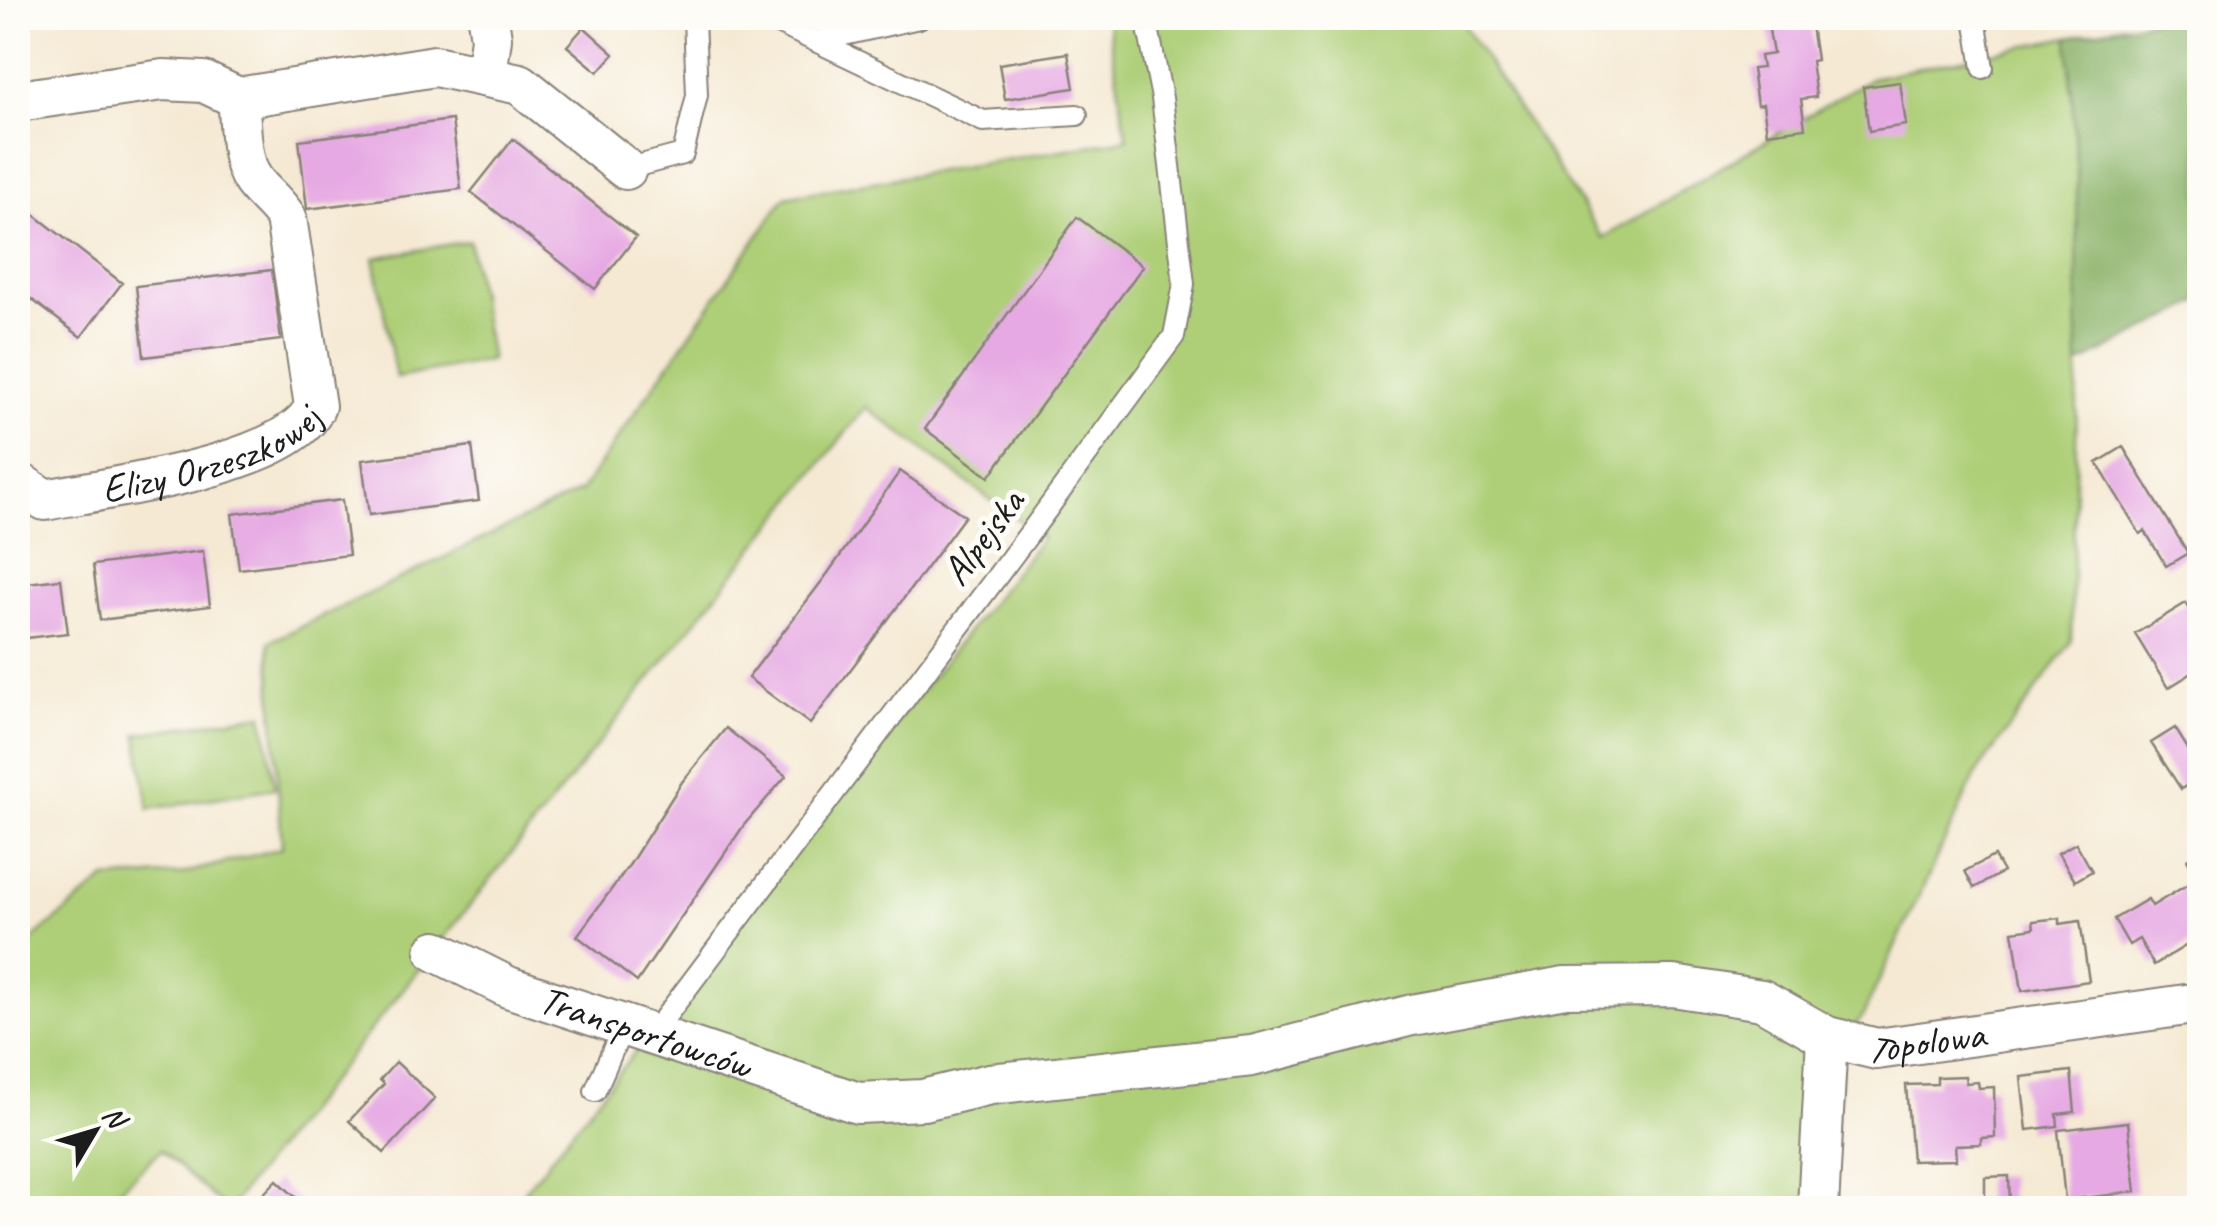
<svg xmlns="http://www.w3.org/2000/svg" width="2217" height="1226" font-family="Caveat,sans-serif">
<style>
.green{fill:#aecf78;stroke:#65764a;stroke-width:2.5}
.forest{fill:#8ab268;stroke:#536742;stroke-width:2.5}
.building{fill:#e6a9e3}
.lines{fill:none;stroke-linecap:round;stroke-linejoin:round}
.service-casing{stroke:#888278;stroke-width:24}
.minor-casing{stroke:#888278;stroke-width:44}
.service{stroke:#fff;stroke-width:20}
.minor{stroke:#fff;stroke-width:40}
.labels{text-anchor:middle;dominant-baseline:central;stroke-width:10;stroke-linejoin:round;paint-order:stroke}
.street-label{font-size:40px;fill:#1c1c1c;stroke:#fdfcf7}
</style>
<rect width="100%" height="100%" fill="#fdfcf7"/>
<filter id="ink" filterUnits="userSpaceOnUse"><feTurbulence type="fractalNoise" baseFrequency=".01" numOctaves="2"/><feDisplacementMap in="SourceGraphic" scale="20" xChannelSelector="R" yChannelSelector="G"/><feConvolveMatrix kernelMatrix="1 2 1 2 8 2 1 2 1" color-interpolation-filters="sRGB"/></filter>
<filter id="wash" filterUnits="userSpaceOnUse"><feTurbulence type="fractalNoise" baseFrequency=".0048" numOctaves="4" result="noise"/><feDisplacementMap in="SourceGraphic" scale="40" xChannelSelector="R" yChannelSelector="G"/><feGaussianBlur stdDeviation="2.25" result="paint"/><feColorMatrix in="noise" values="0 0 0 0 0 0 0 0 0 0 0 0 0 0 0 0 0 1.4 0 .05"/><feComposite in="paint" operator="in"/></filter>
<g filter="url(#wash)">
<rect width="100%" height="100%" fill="#f5e9d3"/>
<path class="green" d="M1107 18H1459L1603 238 1871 78 2068 37 2077 174 2078 365 2071 642 1976 774 1862 1017 1843 1039 1828 1208H511L1042 538 866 407 229 1208H225L161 1150 100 1208H18V951L106 879 181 874 282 848 269 642 581 491 785 197 1127 139Z
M469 241 491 360 396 378 374 258Z
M263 714 275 788 149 809 137 734Z"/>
<path class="forest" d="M2160 18H2174L2199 64V302L2078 365 2077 174 2068 37Z"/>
<g id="blocks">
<path class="building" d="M1767 18H1810L1816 60 1811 61 1816 97 1801 99 1805 128 1767 133 1763 104 1757 105 1752 69 1762 68 1760 56 1773 54Z
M584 27 614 54 598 72 567 46Z
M1068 53 1074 88 1005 99 999 64Z
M1900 82 1906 125 1869 131 1863 87Z
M452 120 461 189 307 209 299 140Z
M513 139 636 237 595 289 471 192Z
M18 202 122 283 81 337 18 289Z
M1077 217 1143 266 989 477 925 429Z
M272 270 281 340 144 357 136 286Z
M472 446 479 501 369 515 362 460Z
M2123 447 2188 553 2166 566 2145 531 2140 534 2097 463Z
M900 471 965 516 810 724 748 678 828 573Z
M342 500 349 555 239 569 232 514Z
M203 551 210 606 100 620 93 565Z
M61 579 68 633 18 639V584Z
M2186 603 2200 625V668L2168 688 2135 634Z
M726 728 786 776 744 825 637 982 577 936 630 864 682 782Z
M2175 728 2200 768V777L2181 789 2151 743Z
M2076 843 2092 871 2075 881 2058 853Z
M2200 851V937L2154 965 2139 939 2129 945 2114 919 2148 899 2152 906 2198 878 2187 859Z
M1994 856 2003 872 1974 888 1965 871Z
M2060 918V924L2080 921 2089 981 2022 991 2013 931 2034 928 2033 921Z
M396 1062 435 1098 384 1153 349 1121 384 1084 380 1080Z
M2071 1071 2075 1112 2057 1114 2058 1126 2027 1130 2021 1077Z
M1965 1076 1966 1083 1978 1082 1979 1088 1994 1087 1995 1137 1981 1138V1144L1955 1145 1956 1160 1912 1161 1906 1085 1937 1084V1077Z
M2128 1122 2136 1192 2065 1200 2058 1130Z
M2009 1176 2010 1208H1985V1177Z
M277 1180 307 1208H250Z"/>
</g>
</g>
<g filter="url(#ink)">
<use href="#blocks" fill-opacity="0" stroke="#888278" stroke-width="2.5"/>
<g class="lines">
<g class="service-casing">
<path id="service" d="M767 18 983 121 1077 115
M1975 18 1983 68
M817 41 919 18
M626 169 683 154 697 95 694 18
M651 1036 1032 530 1174 336 1184 284 1162 98 1146 18
M595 1091 623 1027"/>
</g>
<g class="minor-casing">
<g id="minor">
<path d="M486 75 491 38 488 18"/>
<path d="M18 101 163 80 204 82 238 98 435 66 520 84 626 169"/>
<path id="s1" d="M18 482 45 500C105 488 293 465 315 406L286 218C277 203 263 194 253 180 239 160 241 122 238 98"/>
<path id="s2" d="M436 951 508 987 858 1103 923 1100 990 1084 1252 1056 1412 1015 1565 987 1673 986 1762 1000 1827 1037 1877 1049 2200 1003"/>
<path d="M1818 1208 1827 1037"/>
</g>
</g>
<use href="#service" class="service"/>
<use href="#minor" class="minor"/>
</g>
</g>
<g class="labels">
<g class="street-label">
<text stroke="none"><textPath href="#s1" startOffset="205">Elizy Orzeszkowej</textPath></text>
<text transform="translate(983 537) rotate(-53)">Alpejska</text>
<text stroke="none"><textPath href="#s2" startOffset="225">Transportowców</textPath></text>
<text stroke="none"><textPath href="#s2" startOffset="1542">Topolowa</textPath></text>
</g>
</g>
<rect width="2217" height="1226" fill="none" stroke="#fdfcf7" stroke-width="60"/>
<g transform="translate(95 1131) rotate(52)" stroke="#fdfcf7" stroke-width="8" paint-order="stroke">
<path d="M0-8L18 38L0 25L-18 38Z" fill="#1c1c1c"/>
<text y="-15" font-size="28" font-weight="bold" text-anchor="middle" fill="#1c1c1c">N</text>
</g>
</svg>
